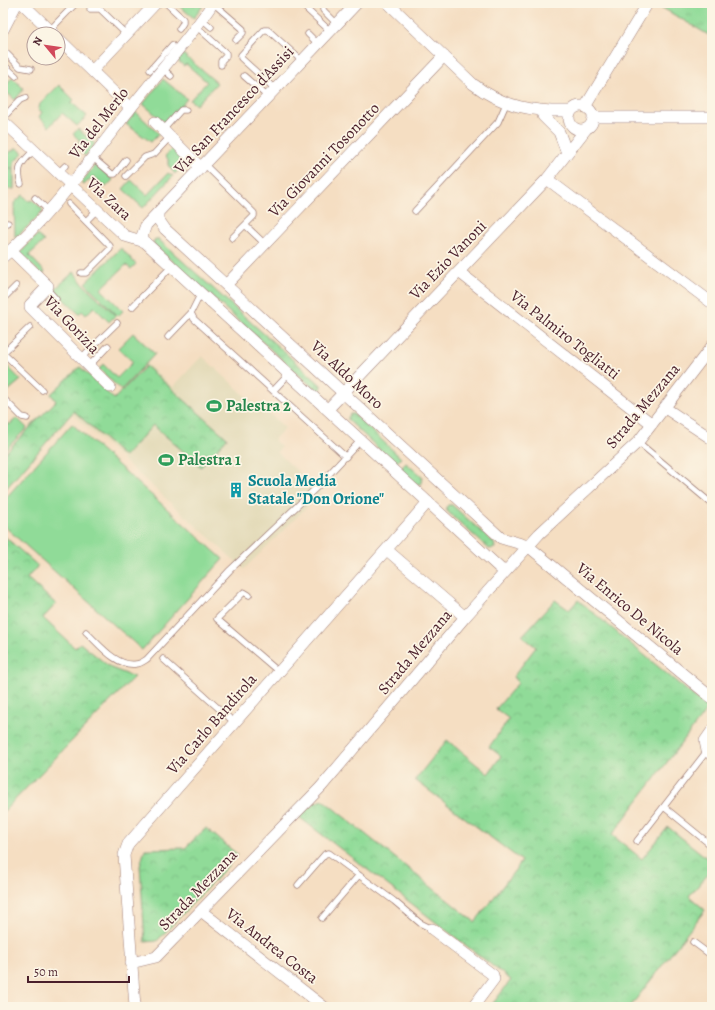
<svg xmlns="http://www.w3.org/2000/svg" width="715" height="1010" font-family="Alegreya,serif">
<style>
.built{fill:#e4dbba}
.grass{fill:url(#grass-tufts);stroke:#6d7d62}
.park{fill:url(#park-crowns);stroke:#6d7d62}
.garden{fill:#90db98;stroke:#6d7d62}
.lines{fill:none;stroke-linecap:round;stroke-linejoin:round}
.service-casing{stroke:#a07e76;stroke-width:7}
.minor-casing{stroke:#a07e76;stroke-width:12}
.service{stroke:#fff;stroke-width:5.5}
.minor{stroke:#fff;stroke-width:11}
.labels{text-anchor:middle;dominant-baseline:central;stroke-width:3.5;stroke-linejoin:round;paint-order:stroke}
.street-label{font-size:16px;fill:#4a1f2b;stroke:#fcf5e5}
.leisure-label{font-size:16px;font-weight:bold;fill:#27864d;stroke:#fcf5e5;text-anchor:start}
.culture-label{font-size:16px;font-weight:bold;fill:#0d838f;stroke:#fcf5e5;text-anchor:start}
</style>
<defs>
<pattern id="grass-tufts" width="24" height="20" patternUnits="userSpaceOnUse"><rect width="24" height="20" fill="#90db98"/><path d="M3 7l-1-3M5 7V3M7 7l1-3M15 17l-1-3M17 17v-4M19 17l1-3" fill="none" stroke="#7ebc83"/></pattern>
<pattern id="park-crowns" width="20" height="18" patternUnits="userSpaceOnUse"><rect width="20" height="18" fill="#90db98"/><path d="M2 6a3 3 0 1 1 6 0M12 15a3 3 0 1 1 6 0" fill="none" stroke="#7ebc83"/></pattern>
</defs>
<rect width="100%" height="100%" fill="#fcf5e5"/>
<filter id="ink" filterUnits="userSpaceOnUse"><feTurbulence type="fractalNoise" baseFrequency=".025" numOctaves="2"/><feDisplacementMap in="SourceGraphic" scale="8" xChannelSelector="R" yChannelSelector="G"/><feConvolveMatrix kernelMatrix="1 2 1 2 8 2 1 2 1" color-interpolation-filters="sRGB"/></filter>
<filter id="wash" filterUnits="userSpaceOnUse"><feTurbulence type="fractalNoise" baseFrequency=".012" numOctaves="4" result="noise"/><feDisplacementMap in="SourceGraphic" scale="16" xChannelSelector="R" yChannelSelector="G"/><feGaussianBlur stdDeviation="0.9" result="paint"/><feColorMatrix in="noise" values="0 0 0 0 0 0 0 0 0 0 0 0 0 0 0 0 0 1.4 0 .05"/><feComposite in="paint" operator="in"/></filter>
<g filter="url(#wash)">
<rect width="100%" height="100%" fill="#f5dec2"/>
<path class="built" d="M202 356 263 412 265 410 285 428 275 438V441L281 447 277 452 321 493 244 569 50 394 80 365 114 398 147 364 173 387Z"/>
<path class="grass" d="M654 3H712V37Z
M155 239H158L321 385V390H316L153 244Z
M350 414H354L401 458 395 464 348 420V418Z
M406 463 422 477 421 484H416L400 469Z
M448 505H452L494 543 495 548 489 549 447 511 446 507Z"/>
<path class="park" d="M146 366 227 438 201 467 153 425 124 457 74 411 3 492V455L56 401 51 394 80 367 114 399Z
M3 535 38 566 27 578 56 604 43 618 75 648 80 643 111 668 134 677 3 812Z
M555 600 569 610 578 600 708 708 612 835 642 859 668 827 712 862V870L689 896 705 910 630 1007H490L511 980 299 817 314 803 323 800 475 922 522 861 415 780 447 740 488 774 501 756 489 747 509 719 496 709 518 683 513 677 536 647 522 636Z
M206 828 238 855 157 941 145 942 140 866 145 849 185 848Z"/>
<path class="garden" d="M175 3 193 5 205 3 194 18Z
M183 54 217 83 196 105 190 100 207 82 186 64 184 66 178 61Z
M12 77 24 89 15 100 3 89Z
M163 79 187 99 165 123 143 104Z
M59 85 74 100 70 104 72 103 87 116 77 126 62 113 49 127 39 117 42 112 38 109 40 106 39 105Z
M136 112 159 134 151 142 126 124Z
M78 129 95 144 85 156 76 148 80 141 73 134Z
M17 148 23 153 14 162V168H3V156Z
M173 148 187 161 175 174 168 165V159L165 156Z
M96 164 113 180 106 187 93 176 84 185 81 183Z
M3 169H14V189H3Z
M168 173 173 176 143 208 123 189 131 180 147 195Z
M23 195 29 201 33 200 43 210 36 219 15 238 14 203Z
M37 235 44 241 29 255 45 272 42 275 20 253Z
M121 248 136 264 131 269 126 265 101 289 123 311 118 316 85 283Z
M74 272 83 284 116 315 109 322 94 307 86 315 82 311 79 314 54 290Z
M133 333 155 354 121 390 99 369 103 364 117 378 133 362 118 348Z
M3 362 21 380 8 391 3 388Z
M17 418 27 428 3 452V420L9 425Z
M72 424 223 559 142 650 3 525V501Z"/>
</g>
<g filter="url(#ink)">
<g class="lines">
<g class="service-casing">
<path id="service" d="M166 3 183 19V23L179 29
M213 3 243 29V33L236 40
M300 3 330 31
M323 3V10L337 24
M90 9H100L126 34
M202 19 211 27
M197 27 226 53V56L221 61V65
M50 30 76 3
M308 34 318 44
M3 50 20 67 31 69
M3 64 16 76
M163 69 171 76
M150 70 172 45
M244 76 268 97
M275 89 241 58V55L264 30H268L302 61
M3 118 20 100 25 98
M163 130 181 110H186
M92 157 112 174H115L126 160
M204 164 254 213V216L232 238
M58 173 65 166
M126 176 145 157 154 154 170 137
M21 184C16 166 22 163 34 150
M35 198 49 211
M69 204 110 246V249L86 273H81
M415 211 498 122 506 104
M86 221 97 210
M3 223H8
M245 225 265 244
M47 289 56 299
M201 293 191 313 194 319 346 457
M3 296H6L16 286
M132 307 172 266
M168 337 191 313
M3 353 42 390
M3 353 30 327
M81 358 117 323
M89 366 108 346
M273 391 289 374
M3 398 22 417 27 418
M638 442 712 504
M249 595 244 592 217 619 279 672
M86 632C99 644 116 667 136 664 140 664 144 661 147 659L230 570 316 488 361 440
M163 659 235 723
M664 807 712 846
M637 841 707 751
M298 885 325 854 329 853 394 901 420 923 432 929
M322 918 359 875
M693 942 712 956"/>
</g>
<g class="minor-casing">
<path id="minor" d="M22 3 54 34
M357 3 146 225 142 236 145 242 504 572
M388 3 473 84C503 107 534 112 571 111
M3 30 17 3
M58 38 130 108
M92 71 156 3
M569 118a12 12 0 1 1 24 0a12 12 0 1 1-24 0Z
M585 107 646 6
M543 116 559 132 567 153
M593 117H712
M3 121 125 236 145 242
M155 122 201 168
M547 179 712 303
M158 213V219L165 229 501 538 528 546 712 698
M11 250 48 286 30 305V307L110 387
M3 257C53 214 89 160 130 109 158 73 188 41 213 3
M459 272 652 424
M226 285 444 56
M665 408 712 439
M328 409 547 179 586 129
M387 550 465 617
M712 731 705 741 707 751 712 755
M201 911 324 1007
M432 929 493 975 494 979 473 1007
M131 963 156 957 321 787 465 617 539 534 638 442 712 346
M135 1007 124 855 128 844 428 502"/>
</g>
<use href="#service" class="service"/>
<use href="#minor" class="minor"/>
</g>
</g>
<defs>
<g id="stadium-bare" transform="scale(1.2)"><path d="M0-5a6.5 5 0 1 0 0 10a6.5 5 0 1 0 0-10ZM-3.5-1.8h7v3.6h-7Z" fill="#2e9e5b" stroke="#fcf5e5" stroke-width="2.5" paint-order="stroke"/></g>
<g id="building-bare" transform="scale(1.2)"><path d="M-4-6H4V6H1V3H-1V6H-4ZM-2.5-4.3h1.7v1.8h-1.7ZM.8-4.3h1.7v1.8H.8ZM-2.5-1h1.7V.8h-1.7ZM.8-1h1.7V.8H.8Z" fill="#0f9aa8" stroke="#fcf5e5" stroke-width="2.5" paint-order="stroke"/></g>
</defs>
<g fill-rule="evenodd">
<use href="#stadium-bare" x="214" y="406"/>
<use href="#stadium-bare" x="166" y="460"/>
<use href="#building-bare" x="236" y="490"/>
</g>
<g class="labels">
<g class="street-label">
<text transform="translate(234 110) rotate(-47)">Via San Francesco d'Assisi</text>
<text transform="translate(99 123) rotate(-52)">Via del Merlo</text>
<text transform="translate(324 160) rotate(-46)">Via Giovanni Tosonotto</text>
<text transform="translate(109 199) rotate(43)">Via Zara</text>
<text transform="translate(448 260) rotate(-46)">Via Ezio Vanoni</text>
<text transform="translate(72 325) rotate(47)">Via Gorizia</text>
<text transform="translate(565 335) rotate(38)">Via Palmiro Togliatti</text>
<text transform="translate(347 375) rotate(43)">Via Aldo Moro</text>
<text transform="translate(643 406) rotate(-50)">Strada Mezzana</text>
<text transform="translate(630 609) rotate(40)">Via Enrico De Nicola</text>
<text transform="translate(415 652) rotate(-50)">Strada Mezzana</text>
<text transform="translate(212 724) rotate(-49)">Via Carlo Bandirola</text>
<text transform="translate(198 890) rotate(-46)">Strada Mezzana</text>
<text transform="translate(272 946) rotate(38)">Via Andrea Costa</text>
</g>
<g class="leisure-label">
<text x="226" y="406">Palestra 2</text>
<text x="178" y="460">Palestra 1</text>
</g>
<g class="culture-label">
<text x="248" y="481">Scuola Media<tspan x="248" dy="18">Statale "Don Orione"</tspan></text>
</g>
</g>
<rect width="715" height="1010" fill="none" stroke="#fcf5e5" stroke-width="16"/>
<g transform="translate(46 46) rotate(299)"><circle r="19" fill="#fcf5e5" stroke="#b59f9b"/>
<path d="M0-3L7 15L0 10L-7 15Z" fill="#d1495b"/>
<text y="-6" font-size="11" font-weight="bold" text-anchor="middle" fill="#4a1f2b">N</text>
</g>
<path d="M28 976v6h101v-6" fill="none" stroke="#4a1f2b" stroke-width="2"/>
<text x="34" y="976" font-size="12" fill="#4a1f2b" stroke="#fcf5e5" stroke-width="3" paint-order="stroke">50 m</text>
</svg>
